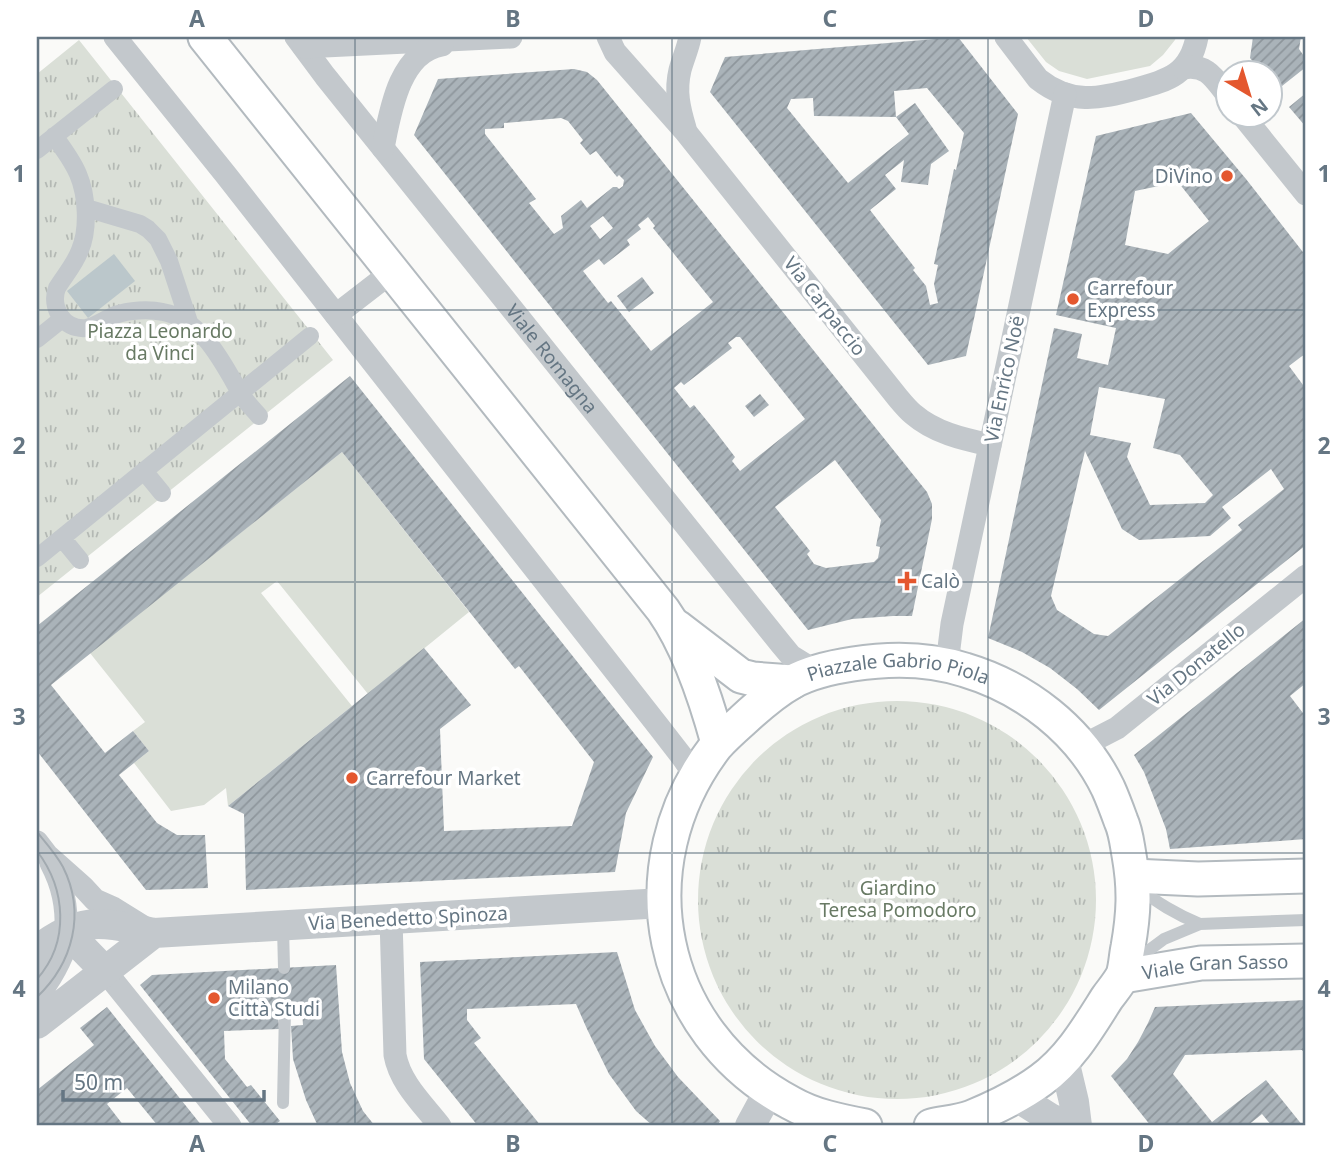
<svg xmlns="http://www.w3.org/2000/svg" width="1343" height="1163" font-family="'Noto Sans',sans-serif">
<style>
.green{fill:#dadfd7}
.park{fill:url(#park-tufts)}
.water{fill:#bbc7cb}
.building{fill:url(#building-hatch);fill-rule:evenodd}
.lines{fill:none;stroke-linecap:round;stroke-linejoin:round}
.secondary-casing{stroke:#b3babf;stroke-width:37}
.service{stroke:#c3c8cc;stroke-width:12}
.pedestrian{stroke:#c3c8cc;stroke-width:18}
.minor{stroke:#c3c8cc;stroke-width:23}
.tertiary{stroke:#c3c8cc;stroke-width:30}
.secondary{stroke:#fff;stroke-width:33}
.tram{stroke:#a2aab0;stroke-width:2}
.grid{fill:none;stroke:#657683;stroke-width:2;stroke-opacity:0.55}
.poi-dot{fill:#e4572e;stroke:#fff;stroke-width:2.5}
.labels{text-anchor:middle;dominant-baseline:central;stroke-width:7;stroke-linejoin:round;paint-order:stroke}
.poi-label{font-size:19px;fill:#657683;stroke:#fff;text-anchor:start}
.street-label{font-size:19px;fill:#657683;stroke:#fff}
.park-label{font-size:19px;fill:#687a64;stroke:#fff}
.neatline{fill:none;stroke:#657683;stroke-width:2.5}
.grid-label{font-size:23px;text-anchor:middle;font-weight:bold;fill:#657683}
</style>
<defs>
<pattern id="park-tufts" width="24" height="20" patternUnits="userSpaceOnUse" patternTransform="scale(1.75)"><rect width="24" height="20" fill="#dadfd7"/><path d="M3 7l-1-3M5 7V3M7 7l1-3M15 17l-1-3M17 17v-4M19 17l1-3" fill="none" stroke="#b4b9b4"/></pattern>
<pattern id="building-hatch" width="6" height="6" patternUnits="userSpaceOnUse" patternTransform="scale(1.75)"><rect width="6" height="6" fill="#aab3b9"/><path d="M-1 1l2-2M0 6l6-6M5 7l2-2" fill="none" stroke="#8e969c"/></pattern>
</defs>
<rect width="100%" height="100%" fill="#fafaf8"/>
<path class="green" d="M1026 37H1176L1175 40 1163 55 1150 66 1087 79 1059 71 1046 62Z
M342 452 469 612 368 694 277 581 261 593 352 706 228 806 226 788 204 805 171 811 134 763 149 751 133 731 145 722 90 653Z"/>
<path class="park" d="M79 40 333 360 37 597V74Z
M698 900a199 199 0 1 1 398 0a199 199 0 1 1-398 0Z"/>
<path class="water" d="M114 254 135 281 88 318 67 291Z"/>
<path class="building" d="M958 37 1018 114 966 356 928 365 710 92 725 57ZM927 88 964 133 956 170 954 169 934 264 938 265 934 284 938 303 930 305 926 286 913 270 915 268 870 210 896 189 885 175 904 160 901 182 928 185 931 164 949 151 915 103 896 117 894 91ZM813 98 814 116 896 117 909 134 848 183 787 108 791 99Z
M1253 37H1301L1299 49 1306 59V67L1282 86 1273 85 1270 81V74H1263L1250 58Z
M574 69 587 72 597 80 927 492 932 504V519L912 616H893L852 619 808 630 414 135 438 79ZM561 118 568 121 583 140 580 143 590 155 596 151 617 177 619 175 624 180 623 186 619 189 617 187H613L587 208 581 200 561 216 563 228 554 234 529 203 536 199 485 134V129L504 128V123ZM603 216 613 228 600 239 590 226ZM648 217 655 226 653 228 713 302 651 351 611 301 608 303 583 271 599 259 604 265 630 245 627 240 641 229 638 225ZM736 337H740L805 419 740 471 732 461 735 457 712 427 694 405 690 408 674 388 681 382 684 385 732 348 728 343ZM835 460 881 520 876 546 880 547 878 558 874 562 826 568 814 564 807 554 810 551 775 507Z
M1306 93V127L1289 107Z
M1191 113 1246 179 1306 256V353L1289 366 1306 389V545L1099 710 1077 689 1050 668 1022 652 988 638 1054 328 1082 334 1077 358 1108 365 1116 328 1056 315 1096 136ZM1178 182 1209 221 1168 254 1125 245 1135 191ZM1099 387 1165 399 1153 448 1180 455 1213 495 1205 503 1150 505 1127 457 1131 443 1090 435ZM1085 451 1122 529 1139 540 1210 536 1231 518 1222 507 1271 469 1284 489 1238 525 1242 530 1108 636 1094 634 1057 610 1051 596Z
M642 277 654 293 629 312 617 296Z
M350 376 653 757 626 813 615 872 246 890 244 814 228 806 424 648 471 705 440 729 444 831 572 826 594 762 519 666 515 669 342 452 51 685 105 753 133 731 149 751 119 775 157 823 177 835H205L208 888 146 890 37 751V626Z
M760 394 769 405 754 417 745 406Z
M1306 618V683L1290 696 1306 717V839L1170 849 1166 829 1144 772 1134 755Z
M617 952 635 1010 655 1046 678 1077 720 1121 717 1126H653L636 1111 609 1074 587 1029 576 1004 467 1009V1020L481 1038 474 1043 541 1126H478L424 1059 420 962Z
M336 965 342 1052 350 1083 363 1111 375 1126H319L316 1122 306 1100 293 1059 291 1026 303 1025 302 1010 278 1011 279 1029 224 1031 225 1059 247 1087 251 1085 280 1121 273 1126H252L140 985 152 975Z
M1306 1000V1055L1302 1050 1185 1055 1173 1074 1212 1122 1266 1080 1303 1126H1272L1262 1114 1247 1126H1151L1111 1076 1127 1059 1138 1042 1148 1023 1155 1007Z
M107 1007 202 1126H158L127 1088 107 1104 124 1126H37V1090L94 1045 80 1028Z"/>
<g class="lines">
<g class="secondary-casing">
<g id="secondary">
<path d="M205 37 663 610C689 647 706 699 718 743"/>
<path d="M677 627 741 676 753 679 792 682"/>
<path d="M1133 876 1198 879 1306 876"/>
<path id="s2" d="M1123 976 1201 963 1306 961"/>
<path id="s3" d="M865 1126C839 1121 814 1116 791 1103 657 1032 624 866 716 746 724 737 733 729 742 721 757 707 774 692 792 682 810 672 833 667 853 664 891 658 928 658 965 670 1025 688 1080 730 1108 788 1113 799 1117 810 1121 821 1126 832 1127 844 1129 855 1135 889 1134 913 1128 947 1126 956 1126 966 1123 975 1119 983 1112 991 1107 998 1088 1028 1070 1059 1041 1080 1022 1094 994 1108 972 1117 959 1122 944 1123 931 1126"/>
</g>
</g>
<path class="service" d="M1137 887C1158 903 1175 914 1200 924
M283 927 284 968
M1133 962 1164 939 1200 924 1306 920
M283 1103 285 1011"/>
<path class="pedestrian" d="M54 136C63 148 72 160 78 174 87 195 89 229 80 250 75 264 65 275 57 288 50 307 63 330 86 328 96 326 105 319 115 315 129 310 149 309 163 312 201 319 222 361 239 391 244 400 252 408 259 416
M37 150 114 89
M86 208 140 224 148 229 158 239 169 261 189 322
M37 339 62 319
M144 471 162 493
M62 538 80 560
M37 558 310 336"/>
<g class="minor">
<path d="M115 37 226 175 659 727 683 758 696 777"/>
<path id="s1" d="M296 37 325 76 781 644 791 656 817 672"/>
<path d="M608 37 615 52 685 131 898 398C903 404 908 410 913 414 935 433 963 439 990 445"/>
<path d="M1006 37 1038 79C1071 105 1098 99 1136 89 1169 80 1190 74 1197 37"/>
<path d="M304 47 511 37"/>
<path d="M1183 68C1208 64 1214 78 1228 96"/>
<path d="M1243 116 1306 194"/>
<path d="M685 128C679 108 675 91 680 70 683 59 688 48 690 37"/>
<path d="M383 148C390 113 399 52 442 45"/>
<path d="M336 315 393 271"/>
<path d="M947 664 952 624 1065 94"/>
<path d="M1082 746 1117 728 1306 576"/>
<path d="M37 842 47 855 83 887 95 900 113 908 142 926"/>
<path d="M51 863C63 886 67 906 66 931"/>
<path d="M391 919 395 1055C400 1083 423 1104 440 1126"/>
<path d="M105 971 230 1126"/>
</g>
<path class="tertiary" d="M66 931 105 971
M37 950C82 915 101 922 154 933L663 903
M37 991C51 972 61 954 66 931
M37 1024 154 933
M1064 1060 1074 1102 1077 1126
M1015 1096 1050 1118 1069 1126
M750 1126 769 1091"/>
<use href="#secondary" class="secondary"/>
<path class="tram" d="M37 832C46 843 56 854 63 867 86 913 73 963 37 997
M37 851C66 889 70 942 37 979"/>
</g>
<path class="grid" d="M355 37V1126M672 37V1126M988 37V1126M37 310H1306M37 582H1306M37 853H1306"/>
<g class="poi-dot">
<circle cx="1227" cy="176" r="7"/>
<circle cx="1073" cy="299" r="7"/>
<path d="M903.5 570.5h7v7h7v7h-7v7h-7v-7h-7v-7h7z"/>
<circle cx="352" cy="778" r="7"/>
<circle cx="214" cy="998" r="7"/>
</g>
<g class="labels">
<g class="poi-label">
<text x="1213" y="176" text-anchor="end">DiVino</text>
<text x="1087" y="288">Carrefour<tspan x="1087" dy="22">Express</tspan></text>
<text x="921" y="581">Calò</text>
<text x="366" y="778">Carrefour Market</text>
<text x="228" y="987">Milano<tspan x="228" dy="22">Città Studi</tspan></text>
</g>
<g class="street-label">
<text transform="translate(825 306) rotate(52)">Via Carpaccio</text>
<text stroke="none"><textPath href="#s1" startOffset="411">Viale Romagna</textPath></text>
<text transform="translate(1004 379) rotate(-78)">Via Enrico Noë</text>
<text transform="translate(1196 664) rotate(-39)">Via Donatello</text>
<text stroke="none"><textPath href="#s3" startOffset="704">Piazzale Gabrio Piola</textPath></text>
<text transform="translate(408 918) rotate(-3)">Via Benedetto Spinoza</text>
<text stroke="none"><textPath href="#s2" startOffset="93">Viale Gran Sasso</textPath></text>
</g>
<g class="park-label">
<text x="160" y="331">Piazza Leonardo<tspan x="160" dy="22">da Vinci</tspan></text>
<text x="898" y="888">Giardino<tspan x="898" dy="22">Teresa Pomodoro</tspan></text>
</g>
</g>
<rect width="1343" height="1163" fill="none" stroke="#ffffff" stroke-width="77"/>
<g transform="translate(1249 94) rotate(142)"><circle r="33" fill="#ffffff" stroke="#c1c8cd" stroke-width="2"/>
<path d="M0-5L12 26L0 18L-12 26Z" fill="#e4572e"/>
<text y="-10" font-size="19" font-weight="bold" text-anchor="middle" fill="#657683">N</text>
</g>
<path d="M63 1090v10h201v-10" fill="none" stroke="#657683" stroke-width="3.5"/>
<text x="74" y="1090" font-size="21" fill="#657683" stroke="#ffffff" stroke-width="5" paint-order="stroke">50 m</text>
<rect x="38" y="38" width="1266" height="1086" class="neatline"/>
<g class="grid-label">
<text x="197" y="27">A</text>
<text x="513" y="27">B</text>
<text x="830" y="27">C</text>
<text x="1146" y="27">D</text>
<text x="19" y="182">1</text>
<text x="1324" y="182">1</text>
<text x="19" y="454">2</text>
<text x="1324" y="454">2</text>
<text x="19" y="725">3</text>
<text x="1324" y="725">3</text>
<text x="19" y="997">4</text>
<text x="1324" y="997">4</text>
<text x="197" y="1152">A</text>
<text x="513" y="1152">B</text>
<text x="830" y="1152">C</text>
<text x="1146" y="1152">D</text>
</g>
</svg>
